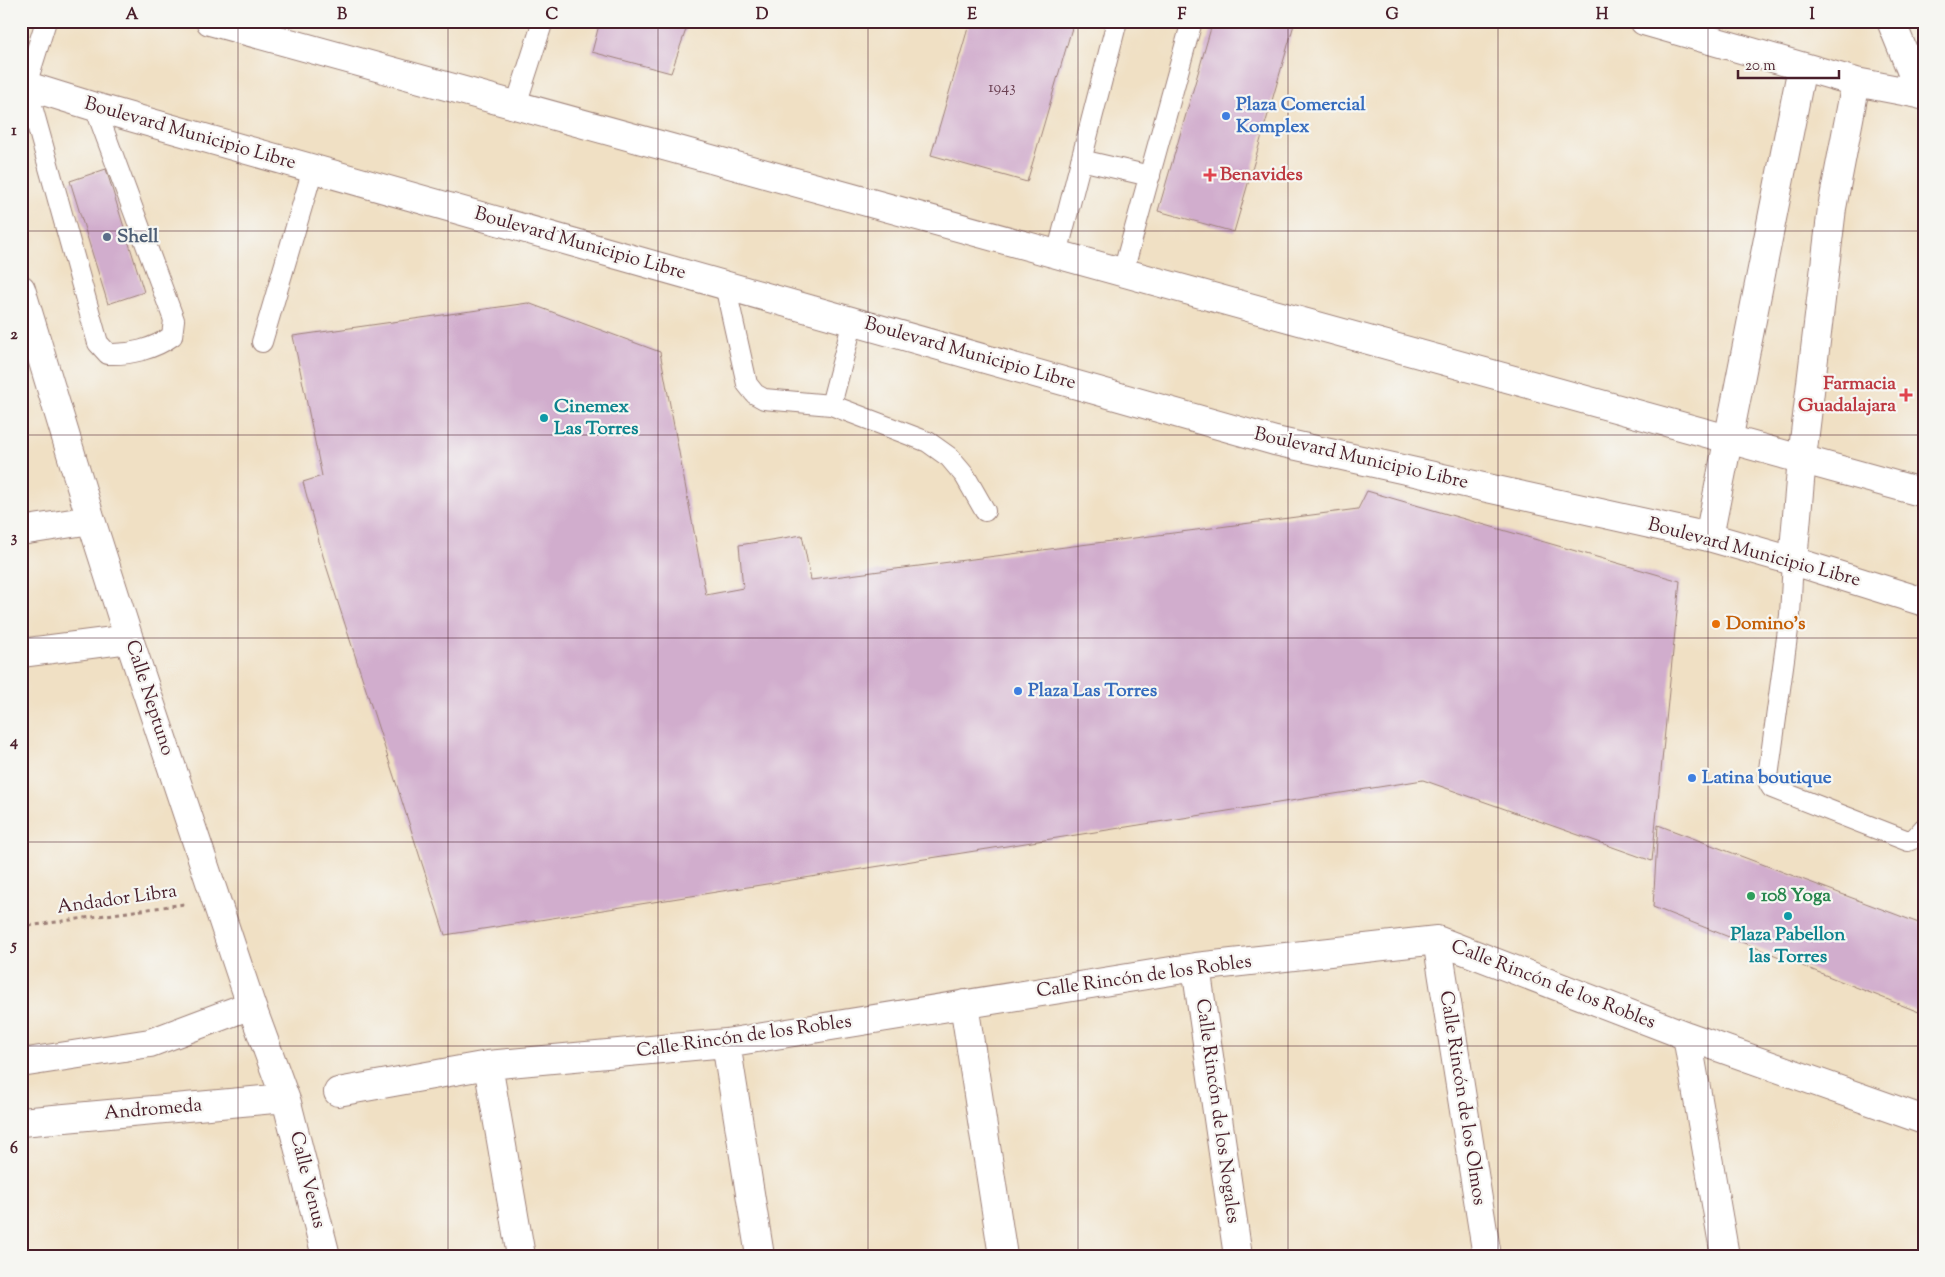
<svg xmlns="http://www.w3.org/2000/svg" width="1945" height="1277" font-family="'Sorts Mill Goudy',serif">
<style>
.building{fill:#d1adcd}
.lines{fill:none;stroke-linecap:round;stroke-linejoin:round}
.service-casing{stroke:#9d8078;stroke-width:22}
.minor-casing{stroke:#9d8078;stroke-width:30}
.secondary-casing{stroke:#9d8078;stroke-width:30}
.path{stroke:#9d8078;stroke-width:3;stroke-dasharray:4 4;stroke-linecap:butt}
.service{stroke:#fff;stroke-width:20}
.minor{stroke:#fff;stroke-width:28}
.secondary{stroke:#fff;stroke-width:28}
.grid{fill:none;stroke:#4a1f2b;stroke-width:1;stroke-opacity:0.55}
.shop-dot{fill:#3f7fe0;stroke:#f6f6f2;stroke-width:2}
.health-dot{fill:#e0444e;stroke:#f6f6f2;stroke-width:2}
.service-dot{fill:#5c6f8a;stroke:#f6f6f2;stroke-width:2}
.culture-dot{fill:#0f9aa8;stroke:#f6f6f2;stroke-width:2}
.food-dot{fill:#e8710a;stroke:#f6f6f2;stroke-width:2}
.leisure-dot{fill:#2e9e5b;stroke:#f6f6f2;stroke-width:2}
.labels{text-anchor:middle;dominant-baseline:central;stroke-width:4.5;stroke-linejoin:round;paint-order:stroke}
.number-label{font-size:16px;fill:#6c4254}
.shop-label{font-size:19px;font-weight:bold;fill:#366cbe;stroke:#f6f6f2;text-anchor:start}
.street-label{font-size:19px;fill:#4a1f2b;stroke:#f6f6f2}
.health-label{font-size:19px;font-weight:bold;fill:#be3a42;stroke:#f6f6f2;text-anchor:start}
.service-label{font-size:19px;font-weight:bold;fill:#4e5e75;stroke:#f6f6f2;text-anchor:start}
.culture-label{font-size:19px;font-weight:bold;fill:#0d838f;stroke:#f6f6f2;text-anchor:start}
.food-label{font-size:19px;font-weight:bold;fill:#c56008;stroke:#f6f6f2;text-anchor:start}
.leisure-label{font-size:19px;font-weight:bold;fill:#27864d;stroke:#f6f6f2;text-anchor:start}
.neatline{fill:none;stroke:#4a1f2b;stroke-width:2}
.grid-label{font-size:16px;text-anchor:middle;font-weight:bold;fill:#4a1f2b}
</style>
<rect width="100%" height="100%" fill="#f6f6f2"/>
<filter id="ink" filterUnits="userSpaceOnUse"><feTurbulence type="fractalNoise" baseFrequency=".02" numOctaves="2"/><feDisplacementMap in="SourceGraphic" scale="10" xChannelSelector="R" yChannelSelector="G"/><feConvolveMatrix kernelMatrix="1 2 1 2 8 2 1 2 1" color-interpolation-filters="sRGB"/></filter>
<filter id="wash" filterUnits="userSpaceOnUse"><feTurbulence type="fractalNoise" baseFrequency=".0096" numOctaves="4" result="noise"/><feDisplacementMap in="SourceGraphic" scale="20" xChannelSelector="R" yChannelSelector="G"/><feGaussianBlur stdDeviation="1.12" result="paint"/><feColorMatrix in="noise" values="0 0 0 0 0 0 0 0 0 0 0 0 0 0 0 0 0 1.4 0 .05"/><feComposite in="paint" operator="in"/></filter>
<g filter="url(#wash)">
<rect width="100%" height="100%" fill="#f0e0c4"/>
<g id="blocks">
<path class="building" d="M600 21H689L671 73 592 52Z
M970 21H1074L1027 182 931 155Z
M1213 21H1295L1234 232 1158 211Z
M106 169 144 292 108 304 70 181Z
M528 303 660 352 706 595 743 588 739 545 802 535 811 580 1358 509 1367 491 1680 581 1652 861 1423 780 445 935 323 556 303 482 322 476 293 336Z
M1658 825 1924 925V1014L1653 907Z"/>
</g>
</g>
<g filter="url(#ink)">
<use href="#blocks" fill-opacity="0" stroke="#9d8078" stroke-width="1"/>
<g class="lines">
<g class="service-casing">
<path id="service" d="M46 21 26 85 98 343 108 354C130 355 154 349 172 336L174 320 95 107
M516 105 543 21
M1081 160 1150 176
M1057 254 1117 21
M1123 272 1192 21
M725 285 747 384 755 394 764 399 831 405 853 321
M262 342 313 169
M831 405 928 442 949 457 965 476 985 511
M1793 561 1790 615 1768 777 1769 783 1772 788 1908 841 1915 838 1924 828"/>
</g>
<g class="minor-casing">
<path id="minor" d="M1644 21 1856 82 1924 95
M1891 21 1921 95 1924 93
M21 289 91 520 129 639 251 1005 287 1103 326 1256
M21 531 91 520
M1709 537 1802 67
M1793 561 1802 458 1832 208 1856 82
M21 653 129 639
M1437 940 1487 1256
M1196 967 1238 1256
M964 1004 1003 1256
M1687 1036 1725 1256
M726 1043 760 1256
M21 1063 150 1043 251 1005
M488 1065 521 1256
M338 1092 488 1065 726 1043 1196 967 1437 940 1687 1036 1924 1120
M21 1122 285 1098"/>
</g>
<g class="secondary-casing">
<path id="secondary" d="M210 21 1924 493
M21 84 95 107 1275 441 1709 537 1793 561 1924 602"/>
</g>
<path class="path" d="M21 927 184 904"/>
<use href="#service" class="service"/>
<use href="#minor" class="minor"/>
<use href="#secondary" class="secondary"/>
</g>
</g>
<path class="grid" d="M238 21V1256M448 21V1256M658 21V1256M868 21V1256M1078 21V1256M1288 21V1256M1498 21V1256M1708 21V1256M21 231H1924M21 435H1924M21 638H1924M21 842H1924M21 1046H1924"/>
<g class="shop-dot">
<circle cx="1226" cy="116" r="5"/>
<circle cx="1018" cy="691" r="5"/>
<circle cx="1692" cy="778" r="5"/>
</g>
<g class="health-dot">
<path d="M1207.5 167.5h5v5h5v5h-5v5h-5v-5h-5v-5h5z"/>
<path d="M1903.5 387.5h5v5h5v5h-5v5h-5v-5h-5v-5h5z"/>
</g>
<circle class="service-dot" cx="107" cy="237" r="5"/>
<g class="culture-dot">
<circle cx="544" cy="418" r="5"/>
<circle cx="1788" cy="916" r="5"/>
</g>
<circle class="food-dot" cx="1716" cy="624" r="5"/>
<circle class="leisure-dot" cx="1751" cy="896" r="5"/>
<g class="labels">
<g class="number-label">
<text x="1002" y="88">1943</text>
</g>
<g class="shop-label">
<text x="1236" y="105">Plaza Comercial<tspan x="1236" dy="22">Komplex</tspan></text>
<text x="1028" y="691">Plaza Las Torres</text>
<text x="1702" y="778">Latina boutique</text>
</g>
<g class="street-label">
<text transform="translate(190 134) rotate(16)">Boulevard Municipio Libre</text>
<text transform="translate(580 244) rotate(16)">Boulevard Municipio Libre</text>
<text transform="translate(970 354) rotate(16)">Boulevard Municipio Libre</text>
<text transform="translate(1361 459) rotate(13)">Boulevard Municipio Libre</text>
<text transform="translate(1754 553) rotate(15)">Boulevard Municipio Libre</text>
<text transform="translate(149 698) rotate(72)">Calle Neptuno</text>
<text transform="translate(117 900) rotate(-8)">Andador Libra</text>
<text transform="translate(1144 977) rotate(-8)">Calle Rincón de los Robles</text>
<text transform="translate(1553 985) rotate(21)">Calle Rincón de los Robles</text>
<text transform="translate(744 1037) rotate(-8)">Calle Rincón de los Robles</text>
<text transform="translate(1462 1098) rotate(81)">Calle Rincón de los Olmos</text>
<text transform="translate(153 1110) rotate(-5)">Andromeda</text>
<text transform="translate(1217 1111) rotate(82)">Calle Rincón de los Nogales</text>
<text transform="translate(307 1180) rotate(76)">Calle Venus</text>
</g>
<g class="health-label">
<text x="1220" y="175">Benavides</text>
<text x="1896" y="384" text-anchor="end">Farmacia<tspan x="1896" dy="22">Guadalajara</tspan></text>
</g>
<g class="service-label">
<text x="117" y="237">Shell</text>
</g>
<g class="culture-label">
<text x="554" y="407">Cinemex<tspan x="554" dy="22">Las Torres</tspan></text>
<text x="1788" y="935" text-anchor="middle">Plaza Pabellon<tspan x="1788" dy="22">las Torres</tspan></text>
</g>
<g class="food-label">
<text x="1726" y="624">Domino's</text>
</g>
<g class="leisure-label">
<text x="1761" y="896">108 Yoga</text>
</g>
</g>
<rect width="1945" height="1277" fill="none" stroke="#f6f6f2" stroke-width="55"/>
<path d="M1738 70v8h101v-8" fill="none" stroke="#4a1f2b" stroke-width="2.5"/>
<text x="1745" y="70" font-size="15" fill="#4a1f2b" stroke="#f6f6f2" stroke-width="4" paint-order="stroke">20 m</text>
<rect x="28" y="28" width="1890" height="1222" class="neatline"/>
<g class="grid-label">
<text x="132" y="19">A</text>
<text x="342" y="19">B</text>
<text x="552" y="19">C</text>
<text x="762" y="19">D</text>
<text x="972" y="19">E</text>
<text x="1182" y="19">F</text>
<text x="1392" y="19">G</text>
<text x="1602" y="19">H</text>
<text x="1812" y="19">I</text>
<text x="14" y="135">1</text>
<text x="14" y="339">2</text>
<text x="14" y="542">3</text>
<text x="14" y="746">4</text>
<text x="14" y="950">5</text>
<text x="14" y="1153">6</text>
</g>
</svg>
